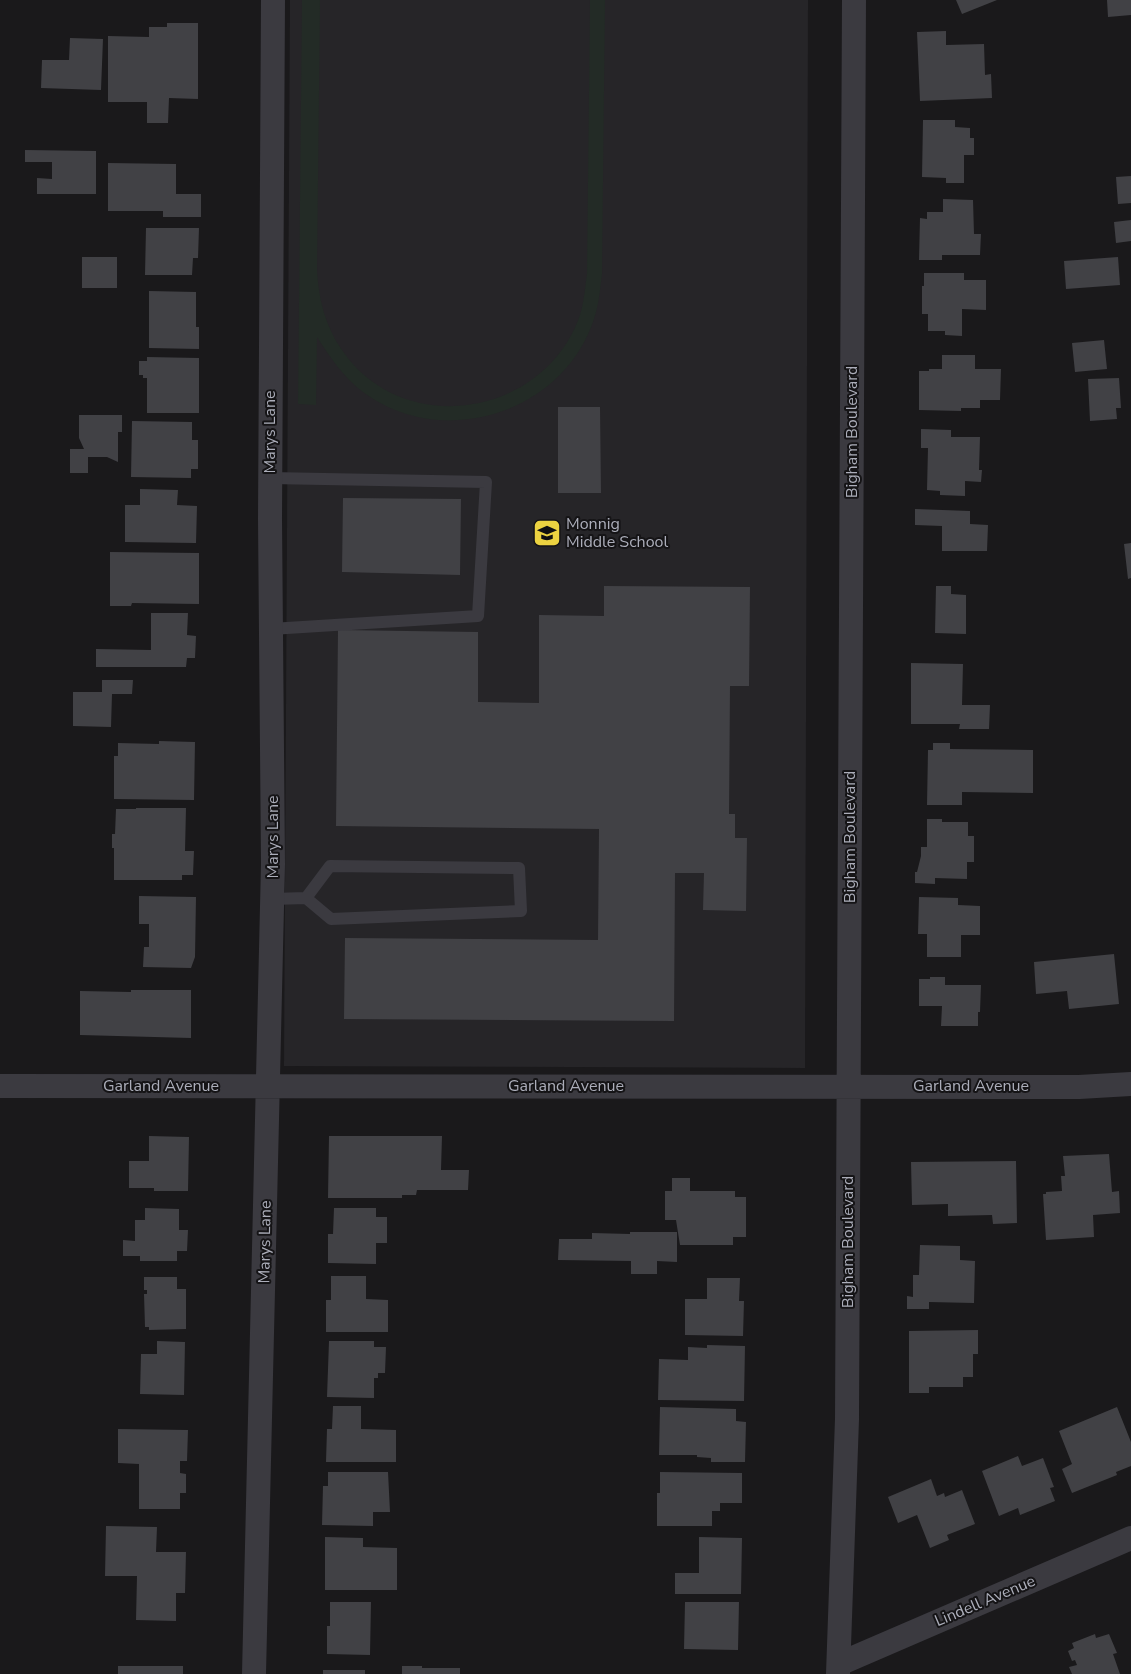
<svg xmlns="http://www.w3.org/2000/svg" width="1131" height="1674" font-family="'Nunito Sans',sans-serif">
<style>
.built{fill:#262528}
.green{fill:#232b26}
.building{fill:#414145}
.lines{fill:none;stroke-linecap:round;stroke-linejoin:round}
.service{stroke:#3b3a40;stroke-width:12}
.minor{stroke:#3b3a40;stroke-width:24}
.labels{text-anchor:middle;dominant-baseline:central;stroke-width:4;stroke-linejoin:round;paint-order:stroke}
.street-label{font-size:16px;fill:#acaeba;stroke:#151416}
.poi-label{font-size:16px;fill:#acaeba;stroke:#151416;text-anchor:start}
</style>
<rect width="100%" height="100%" fill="#1a191b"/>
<path class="built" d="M290 0H808L805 1068 284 1066Z"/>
<path class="green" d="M302 0H320L317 271C319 300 325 326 342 350 403 440 545 417 580 315 584 302 585 288 587 274L590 0H605L602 274C600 289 599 304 594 319 563 414 442 451 363 392 343 377 330 357 317 337L316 405 298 404Z"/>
<path class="building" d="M956 0H997L962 14Z
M1107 0H1131V15L1108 17Z
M167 23H198V99L169 98 168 123H147V102H108V36L149 37V27H167Z
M946 31V45L984 44 985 75 991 74 992 98 920 101 917 32Z
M70 38 103 39 101 90 41 88 42 60H69Z
M923 120H955V127L970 128V138H974V155H964V183H946V178L922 177Z
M25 150 96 151V194H37V178L52 179V162H25Z
M108 163 176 164V194H201V217H163V211H108Z
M1131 176V203L1118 204 1116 177Z
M943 199 973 200 974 234H981L980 255H942V260H919L920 218 927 219V212H943Z
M1131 220V241L1116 243 1114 222Z
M146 228H199L198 258H193L192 275H145Z
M82 257H117V288H82Z
M1118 257 1120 285 1066 289 1064 261Z
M924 273H964V280H986V310L962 309V336L945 335V331H928V314H922V286H924Z
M149 291 196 292V327H199V349L149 348Z
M1104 340 1107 369 1075 372 1072 343Z
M942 355H975V369H1001L1000 400H980V408H961V411L919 410V371H929V369H942Z
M147 357 199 358V413H147V378H143V375H139V361H147Z
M1119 378 1121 408H1116L1117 419 1090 421 1088 379Z
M558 407H600L601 493H558Z
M79 415H122V432H118V462L107 457H88V473H70V449H84L79 438Z
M132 421 192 422V440H198V469H191V478L131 477Z
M921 429 951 430V437H980L979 470H982L981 482 965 481V496L940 495V491L927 490 928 448H921Z
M140 489 178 490 177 505 197 506 196 543 125 542V505H140Z
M343 498 461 499 460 575 342 572Z
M915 509 970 511V524L988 525 987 551H942V526L915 525Z
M1131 543V578L1128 579 1124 544Z
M110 552 199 553V604L132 603 131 606H110Z
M604 586 750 587 749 686H730L729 814H735V838H747L746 911 703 910 704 873H675L674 1021 344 1019 345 938 598 940 599 829 336 826 338 630 478 632V702L539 703V615L604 616Z
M936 586H951V594L966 595V634L935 633Z
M151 613H188L187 635 196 636 195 658H187L186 667H96V649L151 650Z
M911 663 963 664 962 705H990L989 729H959L960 724H911Z
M102 680H133L132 694H112L111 727 73 726V692H102Z
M159 741 195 742 194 800 114 799V756H118V743L159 744Z
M933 743H950V749L1033 750V793L962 792V805H927L928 750H933Z
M136 808H186L185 851H194L193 875H182V880H114V848H112V834H115L116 809H136Z
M927 819H942V822H968V836H974V862H967V879L935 878V884L915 883V872H917L921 856V847H927Z
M139 896 196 897 195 957 191 968 143 967 144 947H149V924H139Z
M919 897 958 898V905L980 906V935H961V957H927V934H918Z
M1114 954 1119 1004 1069 1009 1067 991 1036 994 1034 962Z
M930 977H945V985H981L980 1012H978V1026H941L942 1006H919V979H930Z
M131 990H191V1038L80 1035V991L131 992Z
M149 1136 189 1137 188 1191H154V1188H129V1161H149Z
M329 1136H442L441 1170H469L468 1190H417L416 1195H402V1198H328Z
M1109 1154 1112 1192 1119 1191 1120 1213 1093 1215 1094 1237 1046 1240 1043 1194H1046V1192L1062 1191 1061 1176H1065L1063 1156Z
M1016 1161 1017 1223 993 1224 992 1215 948 1216V1204L912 1205 911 1162Z
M672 1178H690V1191H735V1197H746V1237H733V1245H680L676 1220H665V1191H672Z
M145 1208 179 1209V1230H188L187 1251H177V1261H140V1256H123V1240L135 1241V1220H145Z
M334 1208H376V1217H387V1243H376V1264L328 1263V1234H333Z
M630 1232H677V1262L657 1261V1274H631V1261L558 1260 559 1239H592V1233L630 1234Z
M920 1245 960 1246V1260L975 1261 974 1303 929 1302V1309H907V1296L913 1297V1275H919Z
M331 1276H366V1299L388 1300V1332H326V1300H331Z
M144 1277H177V1289H186V1329L149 1330V1327H145L144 1294H147V1290H144Z
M707 1278H740L739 1301H744L743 1336 685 1335V1299H707Z
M978 1330V1354H973V1377H963V1387H929V1393H909V1331Z
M157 1341 185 1342 184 1395 140 1394 141 1354H157Z
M329 1341H374V1347H386L385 1373H378V1378H374V1398L327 1397Z
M707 1345 745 1346 744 1401 658 1400 659 1359 688 1360V1347L707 1348Z
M333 1406H361V1429L396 1430V1462H326L327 1429H332Z
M660 1407 736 1409V1421L746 1422 745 1462H711V1458L697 1457V1455H659Z
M1117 1407 1131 1442V1466L1116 1472 1117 1475 1072 1493 1062 1469 1072 1464 1059 1431Z
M118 1429 188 1430 187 1461H180V1473L186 1474V1493H180V1509H139V1464L118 1463Z
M1018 1456 1022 1466 1043 1458 1054 1487 1050 1488 1055 1501 1020 1515 1018 1508 999 1516 982 1471Z
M328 1472H388L390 1512H373V1526L322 1525 323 1486H328Z
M660 1472 742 1473V1503H720V1511H712V1526H657V1493H660Z
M931 1479 937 1496 944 1493 945 1497 962 1490 975 1524 947 1535 949 1540 930 1548 917 1515 898 1523 888 1497Z
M106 1526 157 1527 156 1552H186L185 1593H176V1621L136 1620 137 1576H105Z
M325 1537 363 1538V1547L397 1548V1590H325Z
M699 1537 742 1538 741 1594H675V1573H699Z
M330 1602H371L370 1655 327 1654V1626H330Z
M685 1602H739L738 1650 684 1649Z
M1095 1634 1096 1638 1109 1634 1117 1653 1113 1654 1120 1674H1072L1069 1667 1077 1665 1075 1660 1072 1661 1068 1651 1074 1648 1072 1643Z
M118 1666H183V1674H118Z
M402 1666H422V1668H460V1674H402Z
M323 1670H365V1674H323Z"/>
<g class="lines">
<path class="service" d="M270 478 486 482 478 616 271 629
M272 899 306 898 330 866 519 868 521 911 331 919 306 898"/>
<path class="minor" d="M0 1086 1079 1087 1131 1084
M839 1664 1131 1538
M254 1674 273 864 270 519 273 0
M838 1674 847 1419 854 0"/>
</g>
<defs>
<g id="school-square" transform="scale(1.4375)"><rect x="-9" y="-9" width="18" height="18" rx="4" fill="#ecd341" stroke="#151416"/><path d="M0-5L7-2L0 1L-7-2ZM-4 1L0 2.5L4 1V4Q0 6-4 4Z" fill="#111"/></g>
</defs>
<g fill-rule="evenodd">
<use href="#school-square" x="547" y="533"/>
</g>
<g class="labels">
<g class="street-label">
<text transform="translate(270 432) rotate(-90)">Marys Lane</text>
<text transform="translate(852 432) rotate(-90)">Bigham Boulevard</text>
<text transform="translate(273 837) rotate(-90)">Marys Lane</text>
<text transform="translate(850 837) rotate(-90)">Bigham Boulevard</text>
<text x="161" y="1086">Garland Avenue</text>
<text x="566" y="1086">Garland Avenue</text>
<text x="971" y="1086">Garland Avenue</text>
<text transform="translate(265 1242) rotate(-89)">Marys Lane</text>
<text transform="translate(848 1242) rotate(-90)">Bigham Boulevard</text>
<text transform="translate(985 1601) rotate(-23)">Lindell Avenue</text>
</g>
<g class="poi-label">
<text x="566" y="524">Monnig<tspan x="566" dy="18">Middle School</tspan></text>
</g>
</g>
</svg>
